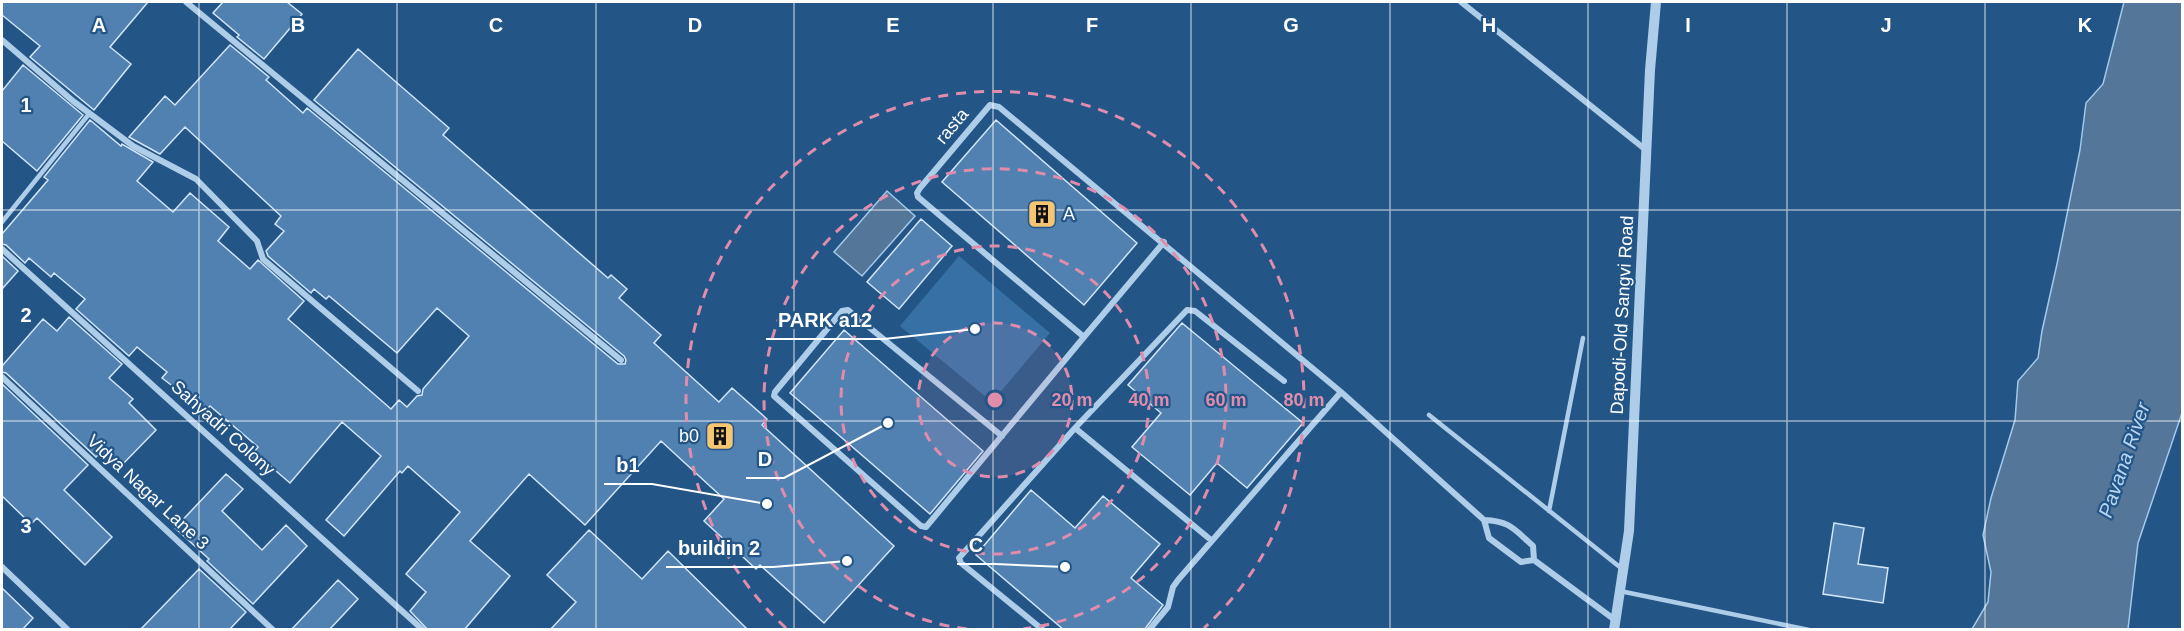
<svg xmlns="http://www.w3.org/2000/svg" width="2184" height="631" font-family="Helvetica,sans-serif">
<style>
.green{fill:#3770a4}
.water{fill:#537699;stroke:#a2c9ea;stroke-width:1.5}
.building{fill:#5081b1;stroke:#d2e6f7;stroke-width:1.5}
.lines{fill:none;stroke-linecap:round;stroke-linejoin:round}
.service{stroke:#aecde9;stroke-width:4.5}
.minor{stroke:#aecde9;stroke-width:6}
.tertiary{stroke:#aecde9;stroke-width:10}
.grid{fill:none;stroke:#fff;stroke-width:1.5;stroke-opacity:0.55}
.ring{fill:none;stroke:#e08cad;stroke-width:3;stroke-dasharray:10 8}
.labels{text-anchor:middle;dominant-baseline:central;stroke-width:4.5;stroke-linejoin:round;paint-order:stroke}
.street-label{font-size:18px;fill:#fff;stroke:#235687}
.poi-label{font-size:18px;fill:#fff;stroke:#235687;text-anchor:start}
.water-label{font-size:20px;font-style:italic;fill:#bad7f1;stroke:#235687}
.grid-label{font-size:20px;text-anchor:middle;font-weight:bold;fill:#fff;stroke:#235687;stroke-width:4.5;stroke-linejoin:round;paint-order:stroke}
.centre{fill:#e08cad;stroke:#235687;stroke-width:3}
.ring-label{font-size:18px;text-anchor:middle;font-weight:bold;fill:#e08cad;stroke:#235687;stroke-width:4.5;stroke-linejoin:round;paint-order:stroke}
.leader{fill:none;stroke:#fff;stroke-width:2}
.callout-dot{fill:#fff;stroke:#235687;stroke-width:2}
.callout-label{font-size:20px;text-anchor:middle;font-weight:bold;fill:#fff;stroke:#235687;stroke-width:4.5;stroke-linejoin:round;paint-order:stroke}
</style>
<rect width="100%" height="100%" fill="#235687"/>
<path class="green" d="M959 256 1050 333 992 402 900 326Z"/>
<path class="water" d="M2124 2H2182V413L2138 543 2128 629H1972L1988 602 1991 572 1983 535 1991 498 2015 420 2018 381 2038 358 2042 331 2057 264 2080 150 2086 103 2103 84Z
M887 191 915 216 862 276 834 252Z"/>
<path class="building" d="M2 2H148L110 47 131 64 94 110 30 57 40 46 2 15Z
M223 2H287L302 14 264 59 237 37 239 35 213 13Z
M230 45 269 77 266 80 303 113 307 108 618 364H625L626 360 624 356 314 100 358 49 449 128 443 135 608 278 611 275 627 289 619 298 661 335 654 343 719 402 732 388 767 419 762 425 894 546 824 623 760 565 756 569 704 521 724 499 661 441 585 525 529 474 470 541 510 576 464 630H428L410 611 426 592 406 574 460 512 408 466 402 473 400 471 344 536 326 520 381 456 342 422 290 483 269 465 266 469 251 456 258 447 210 406 205 411 162 378 167 372 137 347 129 356 76 309 85 299 54 273 51 277 29 258 25 263 6 245 2 244V234L48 180 44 177 90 120 121 146 122 144 153 162 137 181 173 212 190 193 229 227 218 241 250 269 258 260 304 301 288 319 391 409 399 400 407 407 417 396 422 395 423 389 469 336 437 308 397 353 329 296 326 299 314 289 311 293 268 256 266 251 284 231 275 224 281 216 185 127 160 154 129 137 165 96 175 105Z
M23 65 83 115 37 171 2 141V91Z
M996 120 1137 243 1084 305 942 182Z
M921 219 952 246 899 309 867 282Z
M2 256 18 271 2 289Z
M69 317 122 364 109 378 133 399 129 403 156 430 119 468 102 451 96 457 6 373 2 372V366L43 319 57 331Z
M1182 323 1303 423 1247 488 1217 463 1190 495 1132 447 1161 413 1128 385Z
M844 330 983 451 930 514 790 393Z
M2 384 88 465 64 490 112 537 85 565 37 518 31 524 2 496Z
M226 474 243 489 222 511 262 550 286 525 307 546 253 604 207 561 209 559 175 528Z
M1031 490 1075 528 1103 496 1160 544 1131 578 1163 605 1144 630H1064L976 555Z
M1834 523 1864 528 1858 564 1888 568 1883 603 1823 594Z
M589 530 642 579 668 551 748 630H550L576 602 547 575Z
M199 569 246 612 229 630H140Z
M338 580 358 599 329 630H291Z
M2 588 33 618 22 630H2Z"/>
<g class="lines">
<path class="service" d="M2 222 89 114
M1429 415 1621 568
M1549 511 1583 338
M1620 591 1809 630"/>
<path class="minor" d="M186 2 621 360
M1461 2 1646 150
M2 40 73 101 133 146 196 179 257 241 263 259 418 391
M2 249 423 630
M1084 337 1164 242
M2 377 273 630
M1075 428 1187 310 1195 311 1284 381
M1002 436 848 310 842 311 775 392 774 396 921 526 926 527 1084 337 918 197 917 193 920 188 990 105 999 107 1341 392
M1484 520C1510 521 1514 529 1533 546L1534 560 1521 562 1489 538Z
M1534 560 1615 620
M2 567 68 630
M1043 630 961 563 959 558 1075 428 1211 540
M1149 630 1168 607 1173 587 1178 580 1341 392 1484 520"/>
<path class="tertiary" d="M1614 630 1629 531 1650 70 1656 2"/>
</g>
<path class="grid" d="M199 2V630M397 2V630M596 2V630M794 2V630M993 2V630M1191 2V630M1390 2V630M1588 2V630M1787 2V630M1985 2V630M2 210H2182M2 421H2182"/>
<circle cx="995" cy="400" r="77" fill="#e08cad" fill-opacity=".12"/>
<g class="ring">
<circle cx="995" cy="400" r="77"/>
<circle cx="995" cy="400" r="154"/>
<path d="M967 629A231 231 0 1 1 1023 629"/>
<path d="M786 628A309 309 0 1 1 1204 628"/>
</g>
<defs>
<g id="building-square" transform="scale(1.5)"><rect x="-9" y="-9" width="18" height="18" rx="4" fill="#f5c571" stroke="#235687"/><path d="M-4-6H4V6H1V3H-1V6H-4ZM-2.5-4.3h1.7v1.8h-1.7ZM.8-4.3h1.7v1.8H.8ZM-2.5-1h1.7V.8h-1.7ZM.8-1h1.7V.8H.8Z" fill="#111"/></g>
</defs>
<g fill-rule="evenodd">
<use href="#building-square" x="1042" y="214"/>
<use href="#building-square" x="720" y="436"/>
</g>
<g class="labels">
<g class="street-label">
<text transform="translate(952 126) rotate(-50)">rasta</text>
<text transform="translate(1622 315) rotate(-87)">Dapodi-Old Sangvi Road</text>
<text transform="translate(223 428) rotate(42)">Sahyadri Colony</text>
<text transform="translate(148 492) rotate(43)">Vidya Nagar Lane 3</text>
</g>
<g class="poi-label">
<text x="1063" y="214">A</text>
<text x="699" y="436" text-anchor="end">b0</text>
</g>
<g class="water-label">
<text transform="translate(2124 460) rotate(-71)">Pavana River</text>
</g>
</g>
<g class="grid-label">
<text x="99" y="32">A</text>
<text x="298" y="32">B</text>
<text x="496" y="32">C</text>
<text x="695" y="32">D</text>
<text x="893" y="32">E</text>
<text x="1092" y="32">F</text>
<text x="1291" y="32">G</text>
<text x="1489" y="32">H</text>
<text x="1688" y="32">I</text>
<text x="1886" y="32">J</text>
<text x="2085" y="32">K</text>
<text x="26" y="112">1</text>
<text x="26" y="322">2</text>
<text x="26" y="533">3</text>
</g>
<circle cx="995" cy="400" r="9" class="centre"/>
<g class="ring-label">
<text x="1072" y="406">20 m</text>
<text x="1149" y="406">40 m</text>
<text x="1226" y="406">60 m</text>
<text x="1304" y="406">80 m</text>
</g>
<path class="leader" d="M975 329L884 339H766M888 423L784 478H746M767 504L652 484H604M1065 567L995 564H957M847 561L773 567H666"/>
<g class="callout-dot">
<circle cx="975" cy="329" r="6"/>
<circle cx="888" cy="423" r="6"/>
<circle cx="767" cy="504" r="6"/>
<circle cx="1065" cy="567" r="6"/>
<circle cx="847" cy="561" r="6"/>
</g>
<g class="callout-label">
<text x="825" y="327">PARK a12</text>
<text x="765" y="466">D</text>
<text x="628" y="472">b1</text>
<text x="976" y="552">C</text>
<text x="719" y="555">buildin 2</text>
</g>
<rect width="2184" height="631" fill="none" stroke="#ffffff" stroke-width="6"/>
</svg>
